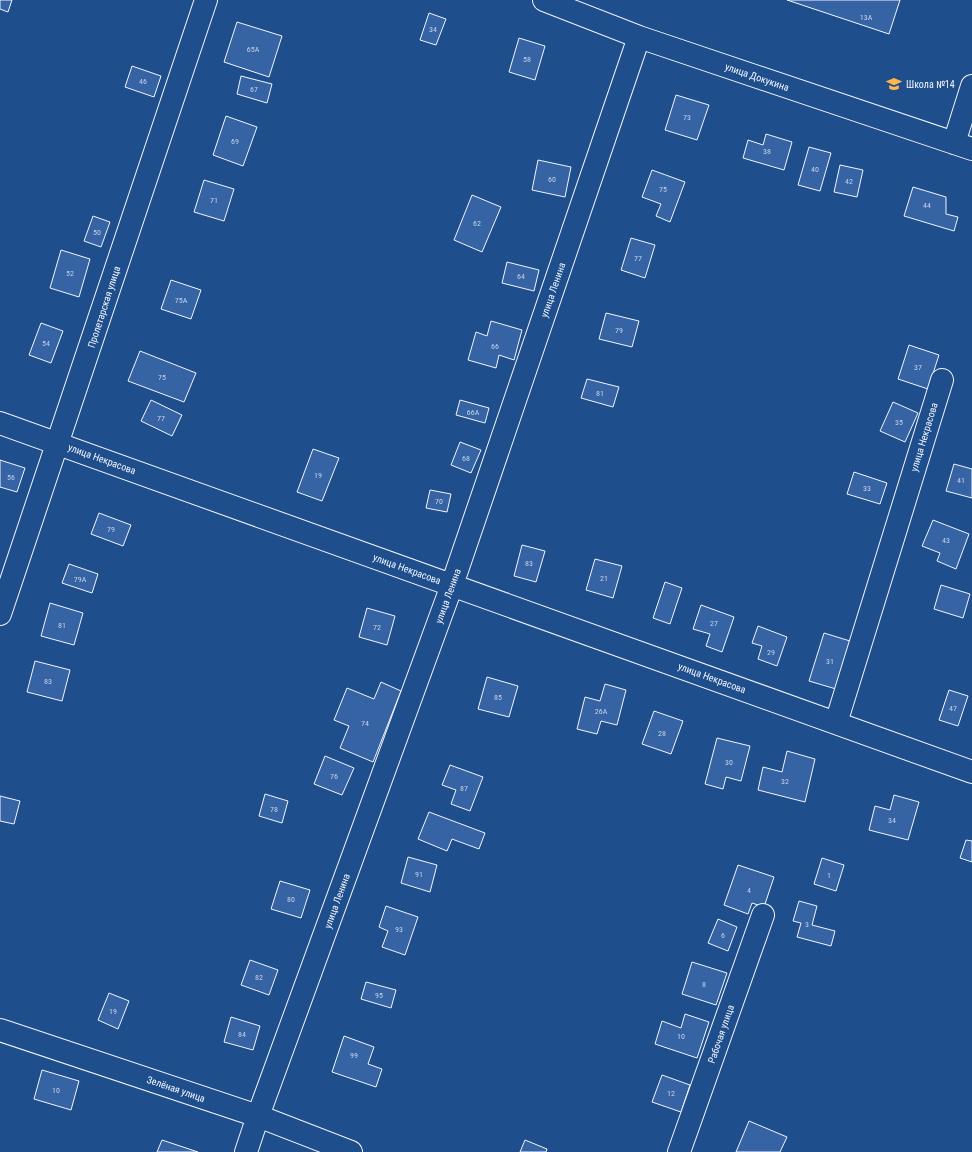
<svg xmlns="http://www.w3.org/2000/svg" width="972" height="1152" font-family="'Roboto Condensed',sans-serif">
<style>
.building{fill:#3563a3;stroke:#f2f6ff}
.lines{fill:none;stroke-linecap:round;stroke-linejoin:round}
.minor-casing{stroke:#f2f6ff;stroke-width:24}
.minor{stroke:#1f4e8c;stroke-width:22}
.labels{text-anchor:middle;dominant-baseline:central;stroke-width:3;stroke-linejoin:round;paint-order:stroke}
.number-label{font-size:8px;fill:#c3d1e8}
.street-label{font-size:10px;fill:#f2f6ff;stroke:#1f4e8c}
.poi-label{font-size:10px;fill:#f2f6ff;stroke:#1f4e8c;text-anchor:start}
</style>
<rect width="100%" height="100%" fill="#1f4e8c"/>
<path class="building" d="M0 0H12L8 12 0 9Z
M787 0H900L889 34Z
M429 13 446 19 436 45 420 40Z
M237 22 282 36 269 77 224 62Z
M519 38 545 46 535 80 509 72Z
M132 66 161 76 154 97 125 87Z
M241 76 272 84 267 103 237 94Z
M676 95 709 105 697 140 665 130Z
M226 116 257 127 243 166 213 155Z
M766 134 792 142 784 170 743 158 748 140 763 145Z
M809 147 831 153 820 191 798 185Z
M538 160 571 167 565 197 532 190Z
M840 165 863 170 857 197 834 192Z
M652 170 685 182 670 222 656 216 661 204 642 197Z
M204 180 234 189 224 221 194 212Z
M913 187 946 197V214L958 217 954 231 904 216Z
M472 195 501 207 482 252 454 240Z
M93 216 110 222 101 247 84 241Z
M631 238 655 245 645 278 621 270Z
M61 250 90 259 79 297 50 288Z
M507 262 539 270 534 291 502 283Z
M171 280 201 290 191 319 161 309Z
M606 313 639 321 632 347 599 339Z
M491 321 522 330 514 360 499 355 496 368 468 360 476 332 487 336Z
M41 323 63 331 51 363 29 355Z
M909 345 939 355 928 389 898 379Z
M140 351 196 373 184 402 128 381Z
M587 379 619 387 613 407 581 398Z
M151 400 182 415 172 436 141 421Z
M460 400 489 408 485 423 456 415Z
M893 402 918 413 905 442 880 431Z
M460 442 481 450 471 473 451 465Z
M313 449 339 458 322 501 297 492Z
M0 460 25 468 17 492 0 487Z
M954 464 972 469V498L946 491Z
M854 472 887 483 880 504 847 494Z
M430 490 451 494 447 512 426 508Z
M99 513 131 525 123 546 91 534Z
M933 520 969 534 956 569 937 561 940 553 922 546Z
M522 545 545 551 536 582 514 576Z
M595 559 622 566 613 598 586 590Z
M69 564 98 574 92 593 62 583Z
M665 582 682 588 670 624 653 618Z
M941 585 970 594 963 618 934 609Z
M50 603 83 613 74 645 41 636Z
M701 605 734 617 722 652 706 646 710 634 693 629Z
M367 608 395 616 387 645 359 637Z
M758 626 787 637 777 666 758 659 762 646 752 643Z
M824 633 850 641 836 689 809 681Z
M35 661 70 670 62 701 27 692Z
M487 677 518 686 509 717 478 709Z
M381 682 401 691 373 762 340 748 349 726 334 720 347 688 374 699Z
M605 684 626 690 617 725 601 721 597 734 577 729 585 697 600 701Z
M949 690 968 696 958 726 939 720Z
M654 711 683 721 671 754 642 744Z
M717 738 750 746 741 781 726 777 723 789 705 784Z
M787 751 815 759 805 802 758 790 763 767 782 772Z
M325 756 354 768 342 795 314 784Z
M450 765 483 777 470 811 451 804 456 790 442 785Z
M265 794 288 801 282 823 259 816Z
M894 795 919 802 908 840 869 830 875 806 890 810Z
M0 796 20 801 14 824 0 821Z
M429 812 485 833 479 849 452 839 447 851 418 839Z
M966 840 972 841V862L960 858Z
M408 857 437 865 430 892 401 883Z
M822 858 844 865 836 891 814 884Z
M738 865 774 877 764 907 752 903 748 914 724 905Z
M280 881 310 890 301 918 271 909Z
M799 901 817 906 812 925 835 931 831 946 797 937 801 923 793 921Z
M386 906 418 917 405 955 382 947 388 931 379 927Z
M718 919 737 927 728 951 708 943Z
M250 960 278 970 269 995 241 985Z
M692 962 727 973 716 1005 682 994Z
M366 982 396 990 391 1008 361 999Z
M109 993 129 1001 118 1029 98 1020Z
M685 1014 709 1022 697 1058 655 1044 662 1021 681 1028Z
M231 1017 260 1026 253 1050 224 1042Z
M344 1036 374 1047 368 1064 382 1069 376 1087 332 1072Z
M42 1070 79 1081 71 1110 34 1099Z
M662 1075 690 1085 681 1112 652 1102Z
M749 1121 787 1137 780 1152H736Z
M162 1140 198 1152H157Z
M525 1140 547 1149 546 1152H520Z"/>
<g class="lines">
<g class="minor-casing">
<path id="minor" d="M544 0 639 37 972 149
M954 143 972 86
M0 423 972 772
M0 614 206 0
M836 723 942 380
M0 1030 258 1116 351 1152
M246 1152 258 1116 452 585 639 37
M679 1152 763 915"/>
</g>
<use href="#minor" class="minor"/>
</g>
<defs>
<g id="school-bare" transform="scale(1.2)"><path d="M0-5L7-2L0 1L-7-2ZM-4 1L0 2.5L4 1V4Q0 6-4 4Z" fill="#ffb74d" stroke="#1f4e8c" stroke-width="2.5" paint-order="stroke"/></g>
</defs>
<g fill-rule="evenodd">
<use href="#school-bare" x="894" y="84"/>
</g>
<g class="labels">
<g class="number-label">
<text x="866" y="17">13А</text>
<text x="433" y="29">34</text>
<text x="253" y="49">65А</text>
<text x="527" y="59">58</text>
<text x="143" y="81">46</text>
<text x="254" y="89">67</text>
<text x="687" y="117">73</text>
<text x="235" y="141">69</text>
<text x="767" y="151">38</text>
<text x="815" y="169">40</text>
<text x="552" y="179">60</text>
<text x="849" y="181">42</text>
<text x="663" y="189">75</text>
<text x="214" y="200">71</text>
<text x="927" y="205">44</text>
<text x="477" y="223">62</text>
<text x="97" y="232">50</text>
<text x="638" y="258">77</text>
<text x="70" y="273">52</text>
<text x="521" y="276">64</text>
<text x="181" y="300">75А</text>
<text x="619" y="330">79</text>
<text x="46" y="343">54</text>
<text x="495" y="346">66</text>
<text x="918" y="367">37</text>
<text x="162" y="377">75</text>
<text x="600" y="393">81</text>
<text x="473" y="412">66А</text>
<text x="161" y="418">77</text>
<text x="899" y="422">35</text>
<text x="466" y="458">68</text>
<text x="318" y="475">19</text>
<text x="11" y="477">56</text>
<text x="961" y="480">41</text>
<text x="867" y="488">33</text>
<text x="439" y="501">70</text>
<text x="111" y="529">79</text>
<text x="946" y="540">43</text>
<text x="529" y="563">83</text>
<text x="604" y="578">21</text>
<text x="80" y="579">79А</text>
<text x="714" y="623">27</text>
<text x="62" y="625">81</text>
<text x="377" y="627">72</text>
<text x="771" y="652">29</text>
<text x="830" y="661">31</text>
<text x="48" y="681">83</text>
<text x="498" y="697">85</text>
<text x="953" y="708">47</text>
<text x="601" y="711">26А</text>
<text x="365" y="723">74</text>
<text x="662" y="733">28</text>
<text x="729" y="762">30</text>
<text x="334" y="776">76</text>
<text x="785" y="781">32</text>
<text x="464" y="788">87</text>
<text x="274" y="809">78</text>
<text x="892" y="820">34</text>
<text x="419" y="874">91</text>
<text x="829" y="875">1</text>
<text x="749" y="890">4</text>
<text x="291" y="899">80</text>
<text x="807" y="924">3</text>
<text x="399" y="929">93</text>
<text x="723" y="935">6</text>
<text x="259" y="977">82</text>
<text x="704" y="984">8</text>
<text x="379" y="995">95</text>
<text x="113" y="1011">19</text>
<text x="242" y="1034">84</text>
<text x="681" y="1036">10</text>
<text x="354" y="1055">99</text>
<text x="56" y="1090">10</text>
<text x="671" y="1093">12</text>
</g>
<g class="street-label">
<text transform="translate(757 77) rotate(19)">улица Докукина</text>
<text transform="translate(553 290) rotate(-71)">улица Ленина</text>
<text transform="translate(104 307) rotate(-72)">Пролетарская улица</text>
<text transform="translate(924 437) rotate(-73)">улица Некрасова</text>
<text transform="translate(102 459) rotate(20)">улица Некрасова</text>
<text transform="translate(407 569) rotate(20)">улица Некрасова</text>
<text transform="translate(448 596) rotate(-70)">улица Ленина</text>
<text transform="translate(712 678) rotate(20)">улица Некрасова</text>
<text transform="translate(337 901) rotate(-70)">улица Ленина</text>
<text transform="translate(721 1034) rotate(-71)">Рабочая улица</text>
<text transform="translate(176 1089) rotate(19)">Зелёная улица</text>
</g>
<g class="poi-label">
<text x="906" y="84">Школа №14</text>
</g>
</g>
</svg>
